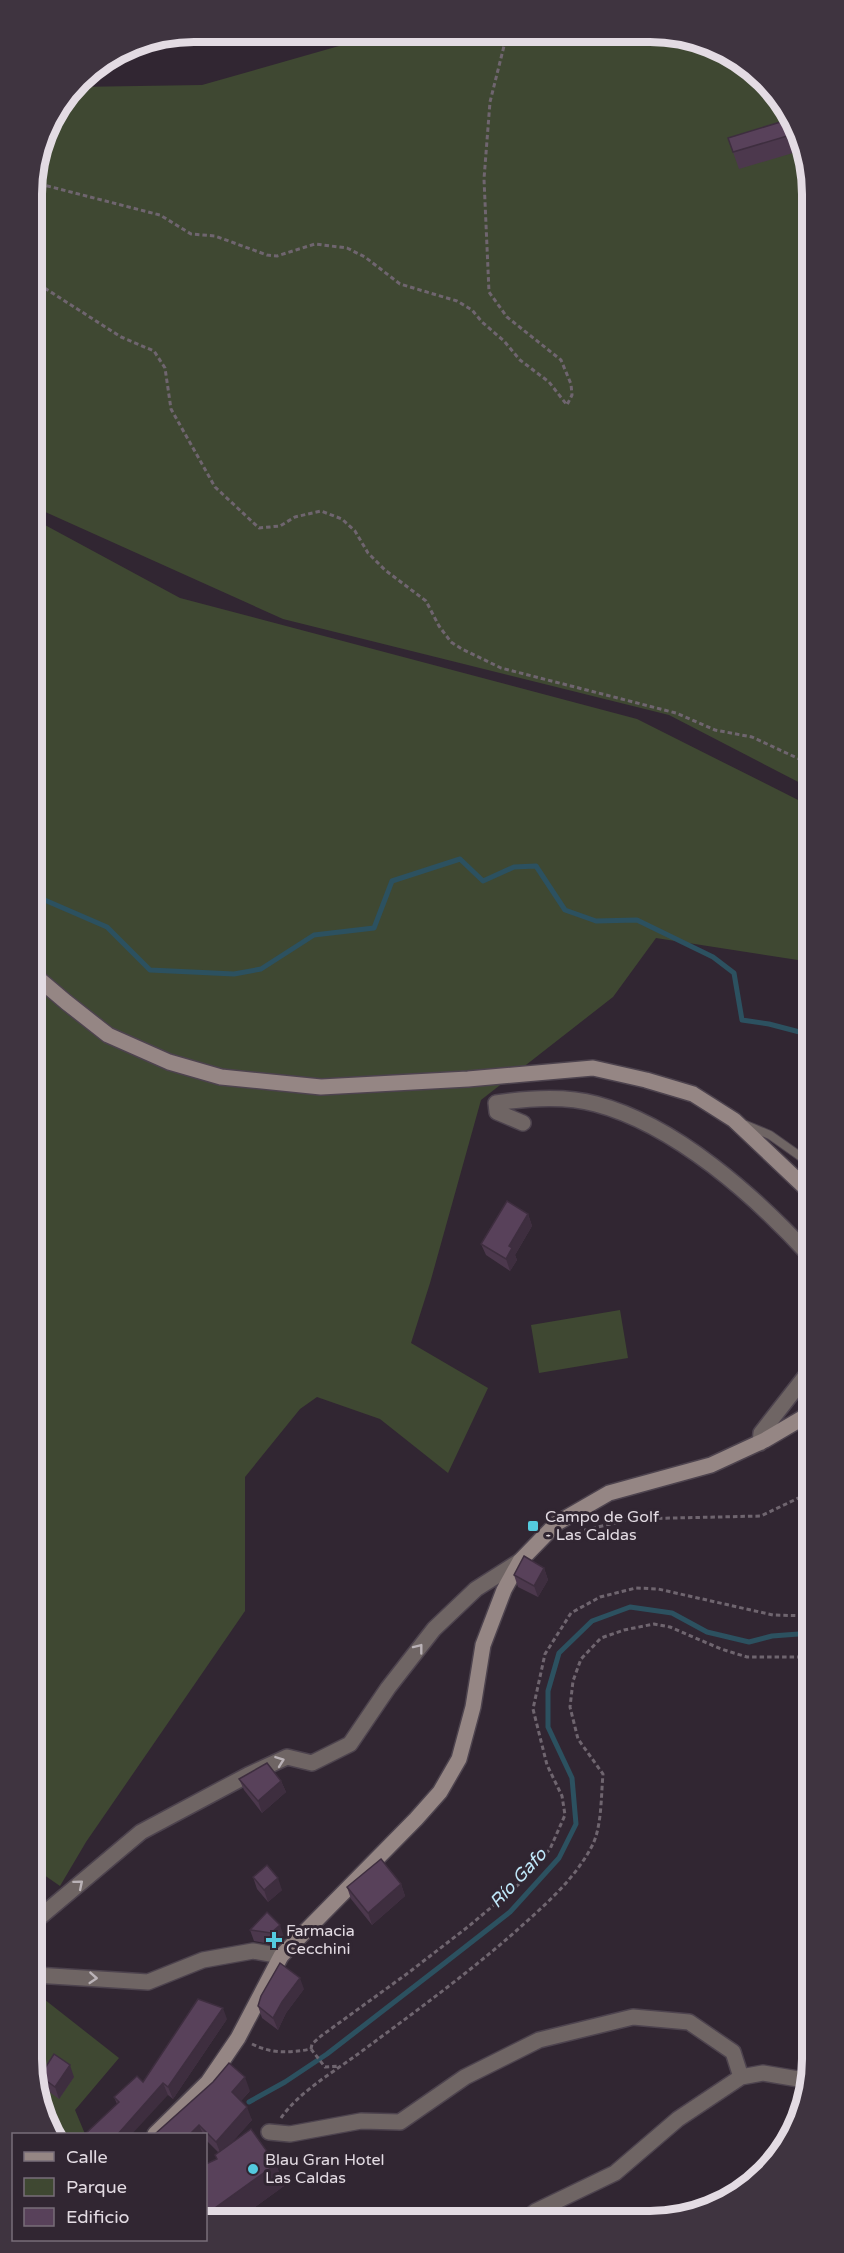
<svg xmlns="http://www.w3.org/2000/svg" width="844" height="2253" font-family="'Varela Round',sans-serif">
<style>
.green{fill:#3f4832}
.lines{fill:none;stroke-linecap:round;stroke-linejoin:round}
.stream{stroke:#2c5160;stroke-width:5}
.lane-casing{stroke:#4d434e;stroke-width:10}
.street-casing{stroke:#4d434e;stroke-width:18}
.secondary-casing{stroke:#4d434e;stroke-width:18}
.path{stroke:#6f656f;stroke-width:3;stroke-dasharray:4.5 3;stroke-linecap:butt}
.lane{stroke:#6f6564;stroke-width:8}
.street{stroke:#6f6564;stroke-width:15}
.secondary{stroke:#958684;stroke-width:15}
.wall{fill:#4c384d}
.shaded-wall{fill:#3e2e3f}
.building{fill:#58415a;stroke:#3e2e3f;stroke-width:1.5}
.oneway{stroke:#bab2b7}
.poi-dot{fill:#54cade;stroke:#312632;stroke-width:2}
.labels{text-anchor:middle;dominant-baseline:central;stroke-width:6;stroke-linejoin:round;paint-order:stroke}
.poi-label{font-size:16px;fill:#e3dbe3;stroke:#312632;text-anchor:start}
.water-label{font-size:18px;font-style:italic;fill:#c0e8fa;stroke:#312632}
.rim{fill:none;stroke:#e3dbe3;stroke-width:8}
</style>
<rect width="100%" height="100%" fill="#312632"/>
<path class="green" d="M353 33 682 35 765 79 809 162 810 788 669 715 283 619 32 506V183L48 122 75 87 202 85 346 44Z
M32 518 180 598 637 719 810 806 811 962 656 938 613 997 481 1100 430 1283 411 1343 488 1388 448 1473 380 1419 317 1397 300 1409 245 1477V1611L86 1842 60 1886 34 1868Z
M620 1310 628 1358 539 1373 531 1325Z
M35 1992 119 2058 75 2110 85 2134H58L35 2091Z"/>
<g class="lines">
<path class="stream" d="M33 895 107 927 150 970 234 974 261 969 314 935 374 928 392 881 460 859 483 881 514 867 536 866 565 910 596 921 637 920 713 957 734 973 742 1020 769 1024 811 1035
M249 2102 285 2082 327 2054 446 1962 510 1912 559 1858 576 1824 572 1778 548 1727V1691L559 1653 592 1621 630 1607 672 1613 707 1632 749 1642 772 1636 812 1633"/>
<g class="lane-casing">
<path id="lane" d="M746 1125 770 1135 811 1164"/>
</g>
<g class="street-casing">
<path id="street" d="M523 1123 497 1112 496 1103C528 1098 564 1095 596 1104 676 1125 756 1197 811 1257
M760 1443 761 1433 811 1369
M34 1922 141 1832 248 1775 287 1757 312 1763 350 1744 388 1688 434 1629 476 1589 520 1561
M35 1975 148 1982 203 1960 253 1951 281 1956
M269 2132 290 2134 361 2121 400 2122 465 2077 539 2040 633 2017 689 2022 733 2052 741 2077
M528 2218 536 2211 615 2173 678 2119 741 2077 763 2073 810 2081"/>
</g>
<g class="secondary-casing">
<path id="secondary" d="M33 974 66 1002 108 1035 169 1062 221 1077 321 1087 468 1079 593 1068 646 1080 693 1094 734 1120 811 1193
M155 2134 208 2082 238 2038 281 1956 416 1819 440 1792 459 1759 473 1707 483 1645 504 1590 520 1561 557 1523 609 1493 711 1465 765 1440 811 1413"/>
</g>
<path class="path" d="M32 182 160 215 191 234 215 236 267 255 277 256 315 244 347 248 365 257 400 284 457 301 472 310 482 322 504 341 520 360 549 382 567 405 572 395 571 384 561 360 507 317 489 292 484 179 490 102 506 38 509 34
M32 280 121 337 154 351 165 368 171 409 215 487 259 528 280 526 295 517 321 511 342 519 355 531 368 553 385 570 426 601 439 626 451 642 462 649 501 668 676 713 715 730 752 737 810 764
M577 1532 631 1519 761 1516 811 1492
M252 2044C272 2054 290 2053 311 2049
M311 2049 312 2044 321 2036 408 1973 469 1926 519 1884 550 1849 565 1815 562 1796 547 1765 533 1709 545 1654 571 1613 600 1597 636 1588 658 1589 773 1615 811 1616
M311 2049 325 2067 339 2066
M281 2118C299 2092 332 2073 358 2054 412 2014 466 1975 516 1931 544 1906 575 1879 592 1846 602 1827 601 1795 603 1774L578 1739 570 1707 573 1681 581 1659 601 1638 624 1630 654 1624 670 1627 721 1649 747 1657H812"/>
<use href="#lane" class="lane"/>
<use href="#street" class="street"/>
<use href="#secondary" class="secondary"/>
</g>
<path class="wall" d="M787 120 803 150 739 169 733 152Z
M528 1214 532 1226 515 1255 517 1260 510 1271 486 1255 481 1244Z
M544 1568 548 1580 538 1597 518 1587 514 1575Z
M239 1779 281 1781 286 1792 262 1813 244 1790Z
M253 1877 282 1890 268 1902 257 1889Z
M401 1884 405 1896 372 1925 351 1899 347 1887Z
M267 1912 284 1937 276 1945 254 1941 250 1930Z
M304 1989 286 2013 278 2030 262 2018 258 2006Z
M227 2019 173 2099 168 2095 117 2104 114 2097 143 2082Z
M40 2076 74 2077 59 2099 44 2088Z
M250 2091 241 2101 252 2120 232 2142 276 2164 284 2186 240 2218H206V2164L217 2159 218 2152 206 2140V2134H155Z"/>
<path class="shaded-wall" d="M528 1214 532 1226 515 1255 517 1260 510 1271 506 1259 509 1246Z
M544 1568 548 1580 538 1597 534 1586Z
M281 1781 286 1792 262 1813 258 1801Z
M278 1878 282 1890 268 1902 264 1890Z
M401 1884 405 1896 372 1925 368 1913Z
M280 1925 284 1937 276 1945 271 1933Z
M300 1978 304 1989 286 2013 278 2030 273 2018 282 2002Z
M223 2008 227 2019 173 2099 168 2087Z
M70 2065 74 2077 59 2099 55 2087Z
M245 2077 250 2091 237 2105 232 2092Z
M163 2083 168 2095 132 2134H118Z
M247 2107 252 2120 221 2155 216 2142Z
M199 2125 203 2134H190Z
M276 2164 284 2186 240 2218H216L212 2210Z"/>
<path class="building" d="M787 120 794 134 733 152 728 138Z
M507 1201 528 1214 509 1246 512 1248 506 1259 481 1244Z
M524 1556 544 1568 534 1586 514 1575Z
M267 1763 281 1781 258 1801 239 1779Z
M381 1859 401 1884 368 1913 347 1887Z
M267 1865 278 1878 264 1890 253 1877Z
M267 1912 280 1925 271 1933 250 1930Z
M280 1963 300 1978 282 2002 273 2018 258 2006 261 1996Z
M198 1999 223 2008 168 2087 163 2083 118 2134H85L119 2102 114 2097 137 2076 143 2082Z
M54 2054 70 2065 55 2087 40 2076Z
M229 2063 245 2077 232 2092 247 2107 216 2142 199 2125 190 2134H155L213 2082Z
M251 2129 276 2164 212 2210 206 2213V2164L217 2159 215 2155Z"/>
<defs><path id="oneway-chevron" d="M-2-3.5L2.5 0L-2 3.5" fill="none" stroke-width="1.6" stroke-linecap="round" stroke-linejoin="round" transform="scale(1.5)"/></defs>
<g class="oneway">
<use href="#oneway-chevron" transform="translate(419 1648) rotate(-52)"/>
<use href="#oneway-chevron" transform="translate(280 1761) rotate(-20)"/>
<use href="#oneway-chevron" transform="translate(79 1884) rotate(-40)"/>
<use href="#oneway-chevron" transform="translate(93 1978) rotate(4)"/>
</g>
<g class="poi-dot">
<rect x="527" y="1520" width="12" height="12" rx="3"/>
<path d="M271 1931h6v6h6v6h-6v6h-6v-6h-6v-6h6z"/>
<circle cx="253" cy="2169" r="6"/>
</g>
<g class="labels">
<g class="poi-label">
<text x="545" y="1517">Campo de Golf<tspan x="545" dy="18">- Las Caldas</tspan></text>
<text x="286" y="1931">Farmacia<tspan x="286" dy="18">Cecchini</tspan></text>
<text x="265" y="2160">Blau Gran Hotel<tspan x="265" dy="18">Las Caldas</tspan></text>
</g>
<g class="water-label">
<text transform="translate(518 1878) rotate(-47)">Río Gafo</text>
</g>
</g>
<path d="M0 0H844V2253H0ZM194 42H650A152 152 0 0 1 802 194V2059A152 152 0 0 1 650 2211H194A152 152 0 0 1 42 2059V194A152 152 0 0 1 194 42Z" fill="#3f3440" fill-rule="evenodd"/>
<path class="rim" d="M194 42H650A152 152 0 0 1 802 194V2059A152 152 0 0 1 650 2211H194A152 152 0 0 1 42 2059V194A152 152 0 0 1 194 42Z"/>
<rect x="12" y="2133" width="195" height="108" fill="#312632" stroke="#786e79" stroke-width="1.5"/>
<rect x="24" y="2152" width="30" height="9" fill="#958684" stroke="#786e79" stroke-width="1.5"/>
<text x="66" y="2163" font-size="18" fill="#e3dbe3">Calle</text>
<rect x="24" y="2178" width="30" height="18" fill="#3f4832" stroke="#786e79" stroke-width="1.5"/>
<text x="66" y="2193" font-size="18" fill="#e3dbe3">Parque</text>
<rect x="24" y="2208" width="30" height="18" fill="#58415a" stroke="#786e79" stroke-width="1.5"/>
<text x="66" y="2223" font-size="18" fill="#e3dbe3">Edificio</text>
</svg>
